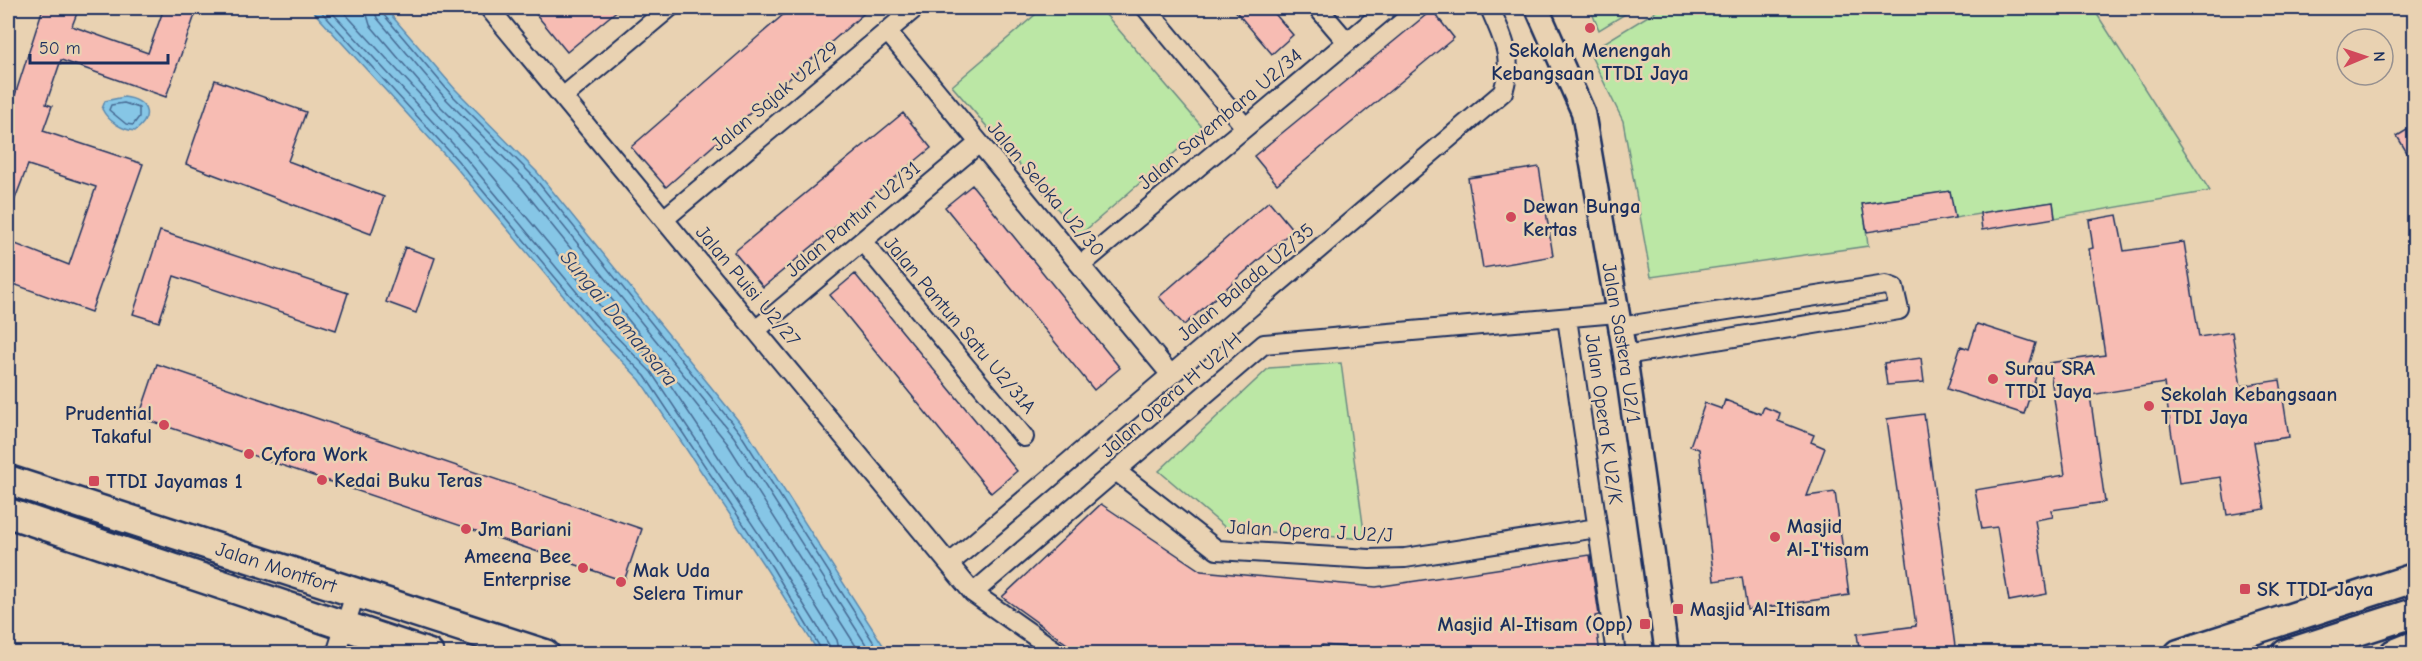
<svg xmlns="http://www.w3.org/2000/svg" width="2422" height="661" font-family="'Comic Neue',sans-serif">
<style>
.green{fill:#bbe7a5;stroke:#6b8b82;stroke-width:1.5}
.water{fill:#86c6e6;stroke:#5b8ab0;stroke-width:1.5}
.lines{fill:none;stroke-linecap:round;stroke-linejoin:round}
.shore{stroke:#466b94;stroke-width:1.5}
.building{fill:#f7bcb3;stroke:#1b2f5e;stroke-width:1.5}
.minor-casing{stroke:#1b2f5e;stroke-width:22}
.tertiary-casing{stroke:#1b2f5e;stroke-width:27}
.primary-casing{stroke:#1b2f5e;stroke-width:33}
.minor{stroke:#e9d2b2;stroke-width:18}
.tertiary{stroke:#e9d2b2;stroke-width:22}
.primary{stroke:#e9d2b2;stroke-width:28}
.poi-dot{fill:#d1495b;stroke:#e9d2b2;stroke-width:2}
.labels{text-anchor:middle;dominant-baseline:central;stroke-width:5;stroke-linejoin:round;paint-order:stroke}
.poi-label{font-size:20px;font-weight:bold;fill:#1b2f5e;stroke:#e9d2b2;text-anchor:start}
.street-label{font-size:20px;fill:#1b2f5e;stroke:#e9d2b2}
.water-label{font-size:21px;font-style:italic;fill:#263e6c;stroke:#e9d2b2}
</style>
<rect width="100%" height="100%" fill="#e9d2b2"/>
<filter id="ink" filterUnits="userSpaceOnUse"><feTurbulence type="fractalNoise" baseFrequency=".0167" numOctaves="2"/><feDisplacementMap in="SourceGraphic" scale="12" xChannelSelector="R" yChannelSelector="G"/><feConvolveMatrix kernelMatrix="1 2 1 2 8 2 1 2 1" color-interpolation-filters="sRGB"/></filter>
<g filter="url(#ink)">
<path class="green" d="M1043 8H1100L1203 128 1080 235 952 86Z
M1590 8H1635L1599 30Z
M1661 8H2093L2210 191 2055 218 2053 202 1955 218 1950 191 1863 204 1868 246 1651 277 1623 121 1589 52Z
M1341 363 1365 539 1227 529 1159 471 1269 368Z"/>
<path class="water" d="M310 8H385L455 89 537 172 745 429 888 653H819L767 570 640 380 590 328 454 165Z
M124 97C147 100 155 116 135 131 122 130 108 121 102 109L105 101Z"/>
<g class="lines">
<path class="shore" d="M318 8 458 161 594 324 645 376 772 567 824 654
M328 8 464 156 599 319 651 372 778 563 829 645 831 654
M340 8 471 150 606 313 655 363 659 364V368L786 558 837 640 840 654
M365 8 370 25 438 104 521 187 660 359V364H664L727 443 861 654
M374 8 377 18 445 98 527 181 734 437 872 654
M381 8 383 14 450 93 533 176 740 433 881 654
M124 103 139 108V117L133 125 126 124 109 110 111 105Z"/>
</g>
<path class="building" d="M43 8H79L72 26 148 53 164 8H182L196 12 166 97 61 60 46 104 52 106 43 131 143 164 91 312 11 283 8 286V241L69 265 96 187 28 165 8 217V117Z
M531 8H620L567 52Z
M791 8H870L666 187 631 147Z
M1233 8H1270L1293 35 1272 54Z
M1432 10 1454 38 1277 184 1254 156Z
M215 80 306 112 288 161 384 197 371 234 186 164Z
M903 113 931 148 763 287 734 252Z
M2415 125V166L2397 136Z
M1539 167 1553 256 1483 268 1468 178Z
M972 185 1120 368 1094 390 945 207Z
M1950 191 1955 218 1867 232 1862 204Z
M1269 201 1293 230 1184 325 1159 297Z
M2053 202 2055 218 1982 230 1980 213Z
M2117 215 2124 251 2184 242 2199 337 2232 332 2241 386 2280 380 2289 437 2254 442 2265 509 2227 515 2221 477 2179 483 2164 383 2090 395 2105 502 2051 510 2053 517 2035 520 2047 594 2009 601 1997 527 1982 529 1975 490 2065 475 2049 363 2105 355 2089 249 2093 248 2089 220Z
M160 231 348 293 336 330 174 276 159 322 133 314Z
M405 247 435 258 416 313 386 302Z
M855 274 1017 471 991 493 830 295Z
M1977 324 2036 343 2029 366 2040 364 2024 414 1947 389 1961 346 1969 349Z
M1921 358 1924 382 1887 385 1884 363Z
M157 364 642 529 624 581 139 417Z
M1725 400 1761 414 1764 407 1780 413 1778 421 1814 435 1811 442 1825 448 1807 496 1835 492 1849 595 1747 610 1742 577 1714 581 1699 449 1690 446 1705 403 1722 409Z
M1924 414 1956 654H1860L1857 634 1916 626 1887 419Z
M1101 504 1201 571 1376 587 1590 555 1599 615 1595 616 1600 654H1364L1363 648 1322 645V654H1081L1002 597Z"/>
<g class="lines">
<g class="minor-casing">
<path id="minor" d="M489 8 973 593 1060 654
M1146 8 1245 127
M1318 8 1347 42
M887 31 1171 375
M563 97 669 8
M664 219 915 8
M862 241 1024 437
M1081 265 1388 8
M1567 318 1616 654
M1620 327 1886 285 1894 288 1899 310 1625 355
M756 330 979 143
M1116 471 1217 550 1370 559 1405 558 1597 528
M949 564 1503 92C1514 55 1504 42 1490 8
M973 593 1264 344 1617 313
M336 654 356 591"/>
</g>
<g class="tertiary-casing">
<g id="tertiary">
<path id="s1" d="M1537 8 1583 112 1625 355 1667 654"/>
</g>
</g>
<g class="primary-casing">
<g id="primary">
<path id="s2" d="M8 480 545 654"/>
<path d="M8 513 429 654"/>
<path d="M2179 654 2414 578"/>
<path d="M2286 654 2414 613"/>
<path d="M2394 654 2414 646"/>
</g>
</g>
<use href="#minor" class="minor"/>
<use href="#tertiary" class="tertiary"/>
<use href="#primary" class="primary"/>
</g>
</g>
<g class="poi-dot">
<circle cx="1590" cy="28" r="6"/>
<circle cx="1511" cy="217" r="6"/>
<circle cx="1993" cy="379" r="6"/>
<circle cx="2149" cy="406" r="6"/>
<circle cx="164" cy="425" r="6"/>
<circle cx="249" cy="454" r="6"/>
<circle cx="322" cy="480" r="6"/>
<rect x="88" y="475" width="12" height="12" rx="3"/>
<circle cx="466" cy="529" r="6"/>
<circle cx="1775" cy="537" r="6"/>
<circle cx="583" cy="568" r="6"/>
<circle cx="621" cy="582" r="6"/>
<rect x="2239" y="583" width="12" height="12" rx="3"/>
<rect x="1672" y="603" width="12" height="12" rx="3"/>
<rect x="1639" y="618" width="12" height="12" rx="3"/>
</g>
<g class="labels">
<g class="poi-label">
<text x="1590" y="50" text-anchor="middle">Sekolah Menengah<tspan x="1590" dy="23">Kebangsaan TTDI Jaya</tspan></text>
<text x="1523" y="206">Dewan Bunga<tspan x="1523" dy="23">Kertas</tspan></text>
<text x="2005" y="368">Surau SRA<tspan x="2005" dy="23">TTDI Jaya</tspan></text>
<text x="2161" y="394">Sekolah Kebangsaan<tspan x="2161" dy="23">TTDI Jaya</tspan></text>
<text x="152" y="413" text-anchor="end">Prudential<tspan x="152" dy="23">Takaful</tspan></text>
<text x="261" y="454">Cyfora Work</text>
<text x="334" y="480">Kedai Buku Teras</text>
<text x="106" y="481">TTDI Jayamas 1</text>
<text x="1787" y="526">Masjid<tspan x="1787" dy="23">Al-I'tisam</tspan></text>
<text x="478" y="529">Jm Bariani</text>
<text x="571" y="556" text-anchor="end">Ameena Bee<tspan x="571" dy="23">Enterprise</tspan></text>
<text x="633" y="570">Mak Uda<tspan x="633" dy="23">Selera Timur</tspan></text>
<text x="2257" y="589">SK TTDI Jaya</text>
<text x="1690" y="609">Masjid Al-Itisam</text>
<text x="1633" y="624" text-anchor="end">Masjid Al-Itisam (Opp)</text>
</g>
<g class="street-label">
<text transform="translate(775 96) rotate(-40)">Jalan Sajak U2/29</text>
<text transform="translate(1220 119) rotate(-40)">Jalan Sayembara U2/34</text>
<text transform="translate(1046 189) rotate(50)">Jalan Seloka U2/30</text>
<text transform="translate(853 219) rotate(-40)">Jalan Pantun U2/31</text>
<text transform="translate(1246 282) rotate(-40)">Jalan Balada U2/35</text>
<text transform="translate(748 286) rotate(50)">Jalan Puisi U2/27</text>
<text transform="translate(960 325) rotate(50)">Jalan Pantun Satu U2/31A</text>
<text stroke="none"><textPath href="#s1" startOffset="348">Jalan Sastera U2/1</textPath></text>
<text transform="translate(1171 395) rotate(-41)">Jalan Opera H U2/H</text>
<text transform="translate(1604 419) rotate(82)">Jalan Opera K U2/K</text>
<text transform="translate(1310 531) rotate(3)">Jalan Opera J U2/J</text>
<text stroke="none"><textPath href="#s2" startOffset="282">Jalan Montfort</textPath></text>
</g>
<g class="water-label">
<text transform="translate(619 318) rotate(50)">Sungai Damansara</text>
</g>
</g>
<rect width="2422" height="661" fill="none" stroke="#e9d2b2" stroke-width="30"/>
<rect x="15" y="15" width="2392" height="631" fill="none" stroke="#1b2f5e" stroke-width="2" filter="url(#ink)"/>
<g transform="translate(2365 57) rotate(88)"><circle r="28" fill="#e9d2b2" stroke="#979190" stroke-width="1.5"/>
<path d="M0-4.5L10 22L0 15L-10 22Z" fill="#d1495b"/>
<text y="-9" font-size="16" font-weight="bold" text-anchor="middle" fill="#1b2f5e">N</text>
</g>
<path d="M30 54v9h138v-9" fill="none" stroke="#1b2f5e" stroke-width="3"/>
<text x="39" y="54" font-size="18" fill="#1b2f5e" stroke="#e9d2b2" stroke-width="4.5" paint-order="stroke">50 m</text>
</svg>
